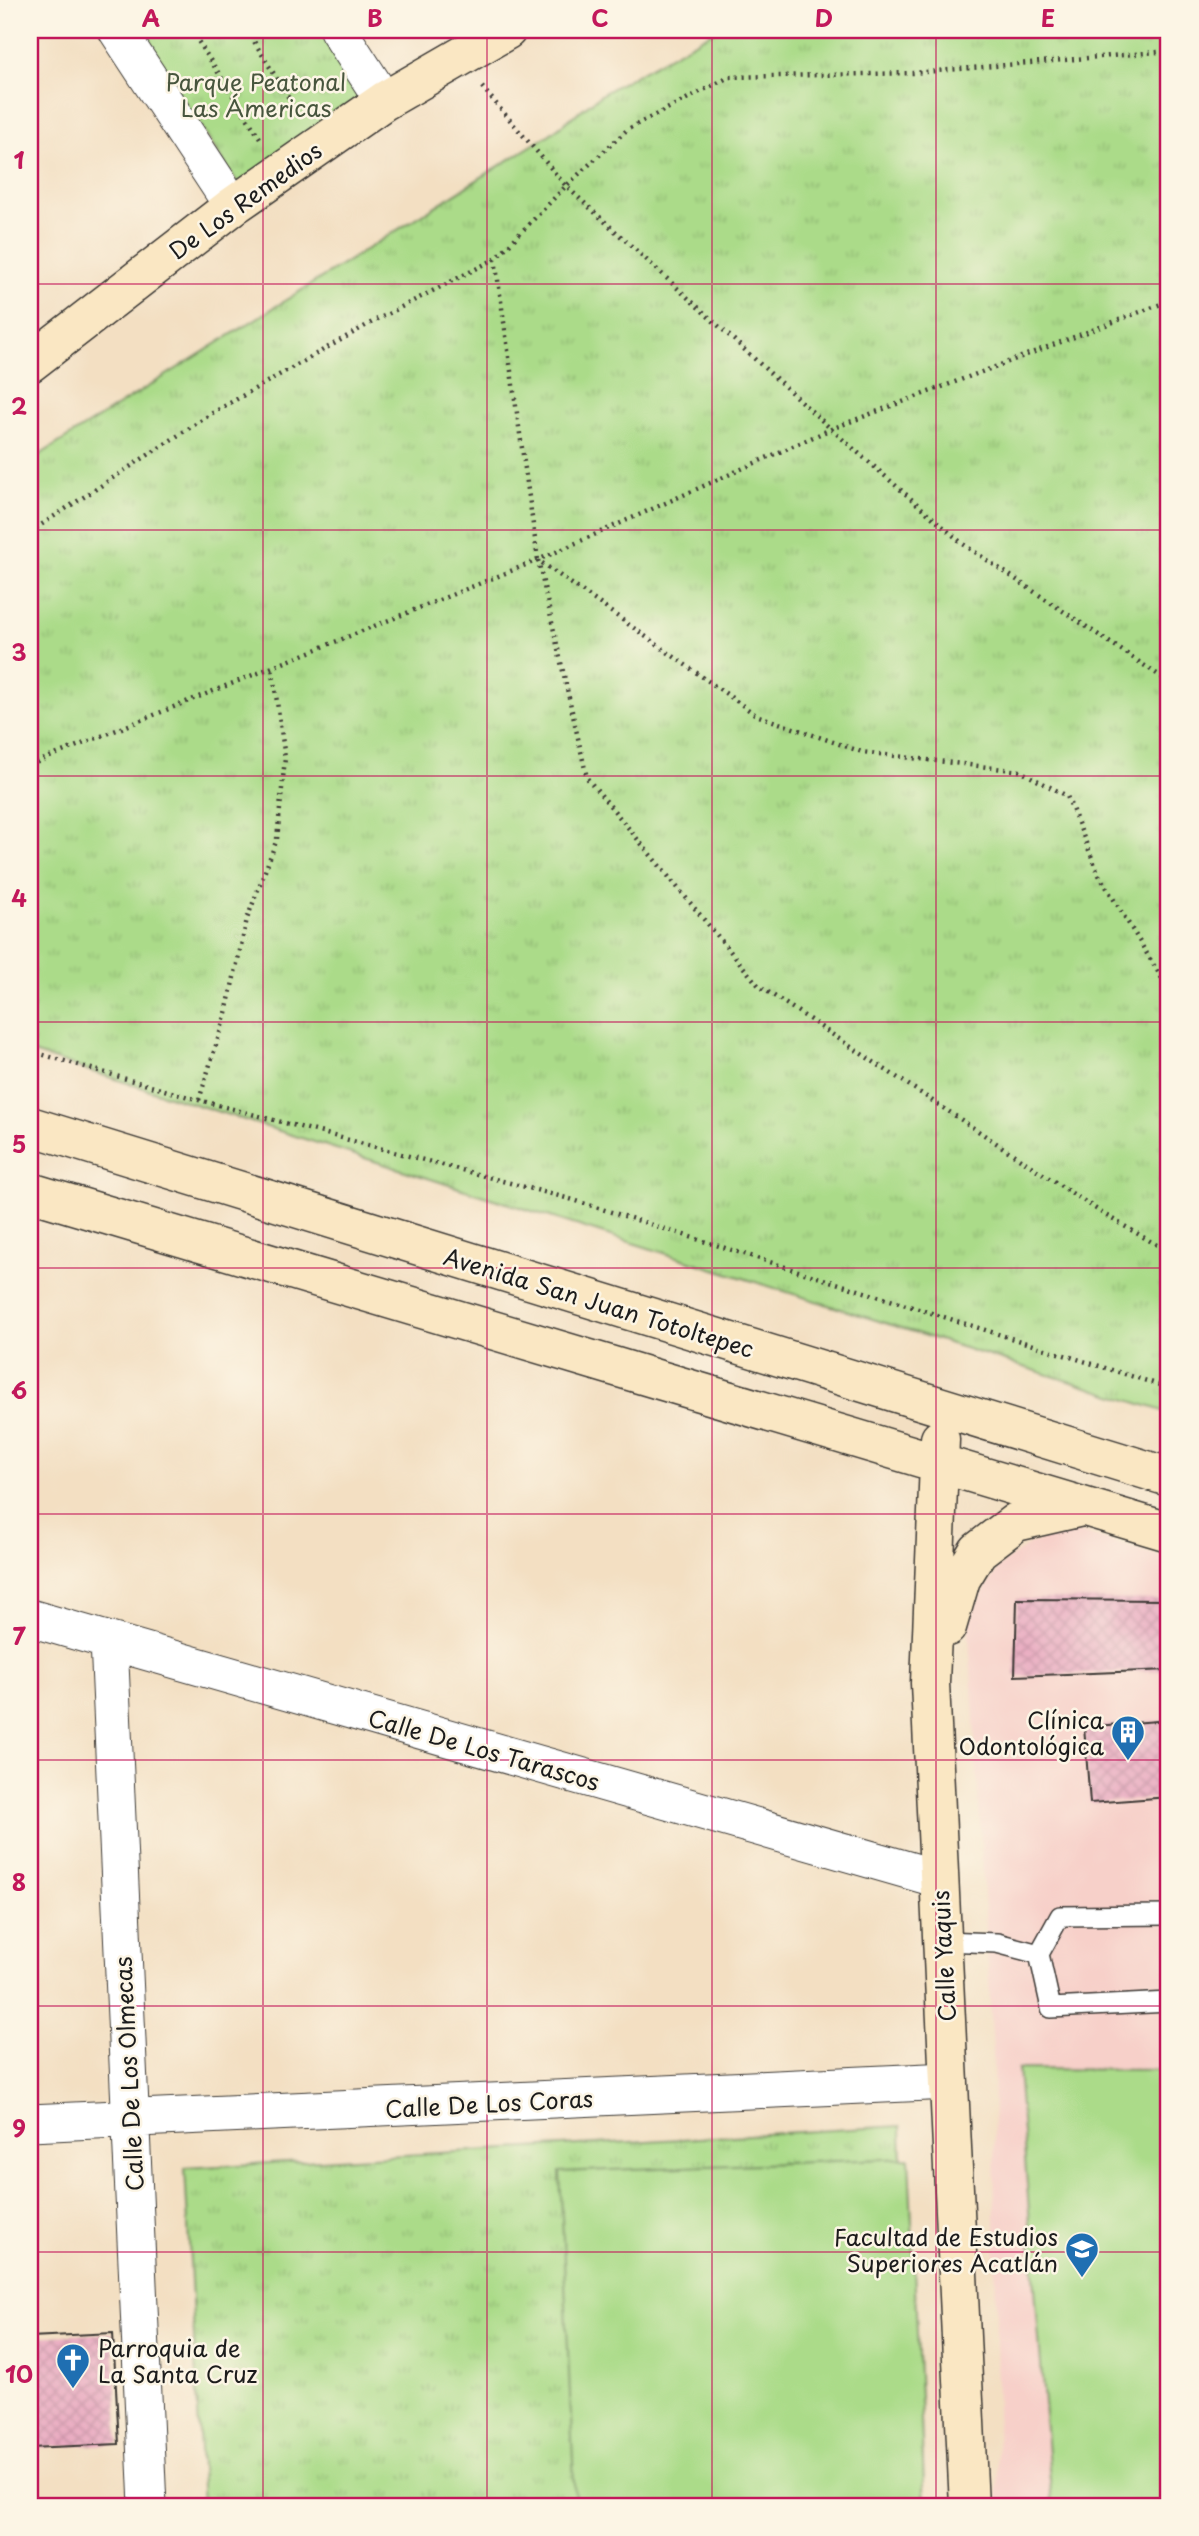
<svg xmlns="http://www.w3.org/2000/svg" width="1199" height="2536" font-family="'Playpen Sans',sans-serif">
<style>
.built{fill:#f7d0c9}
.grass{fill:url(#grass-tufts);stroke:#647c52;stroke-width:2}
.pitch{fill:#abdb89;stroke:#647c52;stroke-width:2}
.building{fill:url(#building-cross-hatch)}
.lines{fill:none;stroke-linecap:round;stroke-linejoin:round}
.lane-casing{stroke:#3c3935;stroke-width:22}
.street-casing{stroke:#3c3935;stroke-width:39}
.secondary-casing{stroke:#3c3935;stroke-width:41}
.path{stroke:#3c3935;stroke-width:4.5;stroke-dasharray:2 5;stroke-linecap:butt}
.lane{stroke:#fff;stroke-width:19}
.street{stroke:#fff;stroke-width:37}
.secondary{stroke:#fae7c3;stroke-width:38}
.grid{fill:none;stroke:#c2185b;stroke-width:2;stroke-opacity:0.55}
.labels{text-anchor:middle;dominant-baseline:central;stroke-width:5;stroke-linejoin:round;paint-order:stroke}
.park-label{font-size:23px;fill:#47553d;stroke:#fcf5e5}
.street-label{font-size:23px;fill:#1c1c1c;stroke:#fcf5e5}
.poi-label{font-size:23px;fill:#1c1c1c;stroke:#fcf5e5;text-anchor:end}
.neatline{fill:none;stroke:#c2185b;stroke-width:2.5}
.grid-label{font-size:23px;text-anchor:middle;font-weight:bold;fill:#c2185b}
</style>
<defs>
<pattern id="grass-tufts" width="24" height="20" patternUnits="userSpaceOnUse" patternTransform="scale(1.75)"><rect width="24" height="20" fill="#abdb89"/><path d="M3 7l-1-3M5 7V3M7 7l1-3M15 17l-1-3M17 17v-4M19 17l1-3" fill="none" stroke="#93bb76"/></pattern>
<pattern id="building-cross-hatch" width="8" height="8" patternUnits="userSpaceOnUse" patternTransform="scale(1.75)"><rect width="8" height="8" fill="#e8a7bf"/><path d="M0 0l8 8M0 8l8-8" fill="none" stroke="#c68fa4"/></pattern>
</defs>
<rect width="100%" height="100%" fill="#fcf5e5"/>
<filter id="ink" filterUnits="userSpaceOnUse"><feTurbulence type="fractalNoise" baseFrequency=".0143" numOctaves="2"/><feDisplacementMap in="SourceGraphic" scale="14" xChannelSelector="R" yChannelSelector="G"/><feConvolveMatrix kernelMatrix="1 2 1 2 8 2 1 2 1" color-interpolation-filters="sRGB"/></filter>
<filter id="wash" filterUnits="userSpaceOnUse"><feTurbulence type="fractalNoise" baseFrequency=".00686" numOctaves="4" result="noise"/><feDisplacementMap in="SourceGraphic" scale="28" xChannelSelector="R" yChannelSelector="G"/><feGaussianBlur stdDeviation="1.57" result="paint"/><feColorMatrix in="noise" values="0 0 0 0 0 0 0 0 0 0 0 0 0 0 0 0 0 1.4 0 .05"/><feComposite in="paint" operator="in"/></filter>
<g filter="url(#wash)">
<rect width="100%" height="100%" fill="#f3dfc2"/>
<path class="built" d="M1075 1531 1169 1559V2506H998L993 2050 968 1619 998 1567 1031 1543Z"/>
<path class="grass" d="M138 30H321L365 95 239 185Z
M716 30H1169V1413L30 1052V461L550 134 602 94Z
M901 2126 910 2506H203L185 2168Z"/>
<path class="pitch" d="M1018 2069 1169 2070V2506H1052Z
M909 2158 925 2506H575L560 2172Z"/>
<g id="blocks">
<path class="building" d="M1017 1599 1169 1600V1670L1015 1676Z
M1169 1720V1797L1090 1803 1084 1727Z
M113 2333 119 2444 30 2448V2337Z"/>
</g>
</g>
<g filter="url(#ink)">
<use href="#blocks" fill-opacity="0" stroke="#3c3935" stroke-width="2"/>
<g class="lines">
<g class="lane-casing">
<path id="lane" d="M1169 1915 1060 1916 1039 1954 1051 2008 1169 2002
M942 1941 997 1943 1039 1954"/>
</g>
<g class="street-casing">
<path id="street" d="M117 30 233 206
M338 30 384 101
M30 1618 939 1879
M109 1641 148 2506
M30 2123 949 2081"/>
</g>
<g class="secondary-casing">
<path id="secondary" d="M30 363 233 206 384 101 507 30
M30 1126 1169 1477
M30 1192 1169 1532
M940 1439 930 1683 969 2506
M947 1627 961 1579 978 1551 1016 1522 1082 1507"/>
</g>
<path class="path" d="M191 30 260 138
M247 30 298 113
M482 87 566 186 831 429 963 544 1169 682
M495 259 538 560
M30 532 214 412 376 320 495 259 566 186 628 129 729 77 913 73 1169 51
M30 765 538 560 831 429 1169 301
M1169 990 1099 875 1067 796 1020 771 862 752 756 715 538 560 587 778 759 986 1102 1213 1169 1252
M30 1051 199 1100 570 1199 1169 1388
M199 1100 226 1013 247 919 277 839 285 758 272 667"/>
<use href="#lane" class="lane"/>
<use href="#street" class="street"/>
<use href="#secondary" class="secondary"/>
</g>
</g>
<path class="grid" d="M263 30V2506M487 30V2506M712 30V2506M936 30V2506M30 284H1169M30 530H1169M30 776H1169M30 1022H1169M30 1268H1169M30 1514H1169M30 1760H1169M30 2006H1169M30 2252H1169"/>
<defs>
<g id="building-pin" transform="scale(1.75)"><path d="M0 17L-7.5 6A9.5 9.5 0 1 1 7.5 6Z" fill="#1f6fb2" stroke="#fcf5e5"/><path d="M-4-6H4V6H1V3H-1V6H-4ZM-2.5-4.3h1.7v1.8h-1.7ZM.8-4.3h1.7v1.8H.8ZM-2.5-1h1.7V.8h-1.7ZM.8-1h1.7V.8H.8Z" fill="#fff"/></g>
<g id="university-pin" transform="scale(1.75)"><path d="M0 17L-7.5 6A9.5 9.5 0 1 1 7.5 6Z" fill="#1f6fb2" stroke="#fcf5e5"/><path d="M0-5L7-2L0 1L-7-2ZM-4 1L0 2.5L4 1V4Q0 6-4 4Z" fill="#fff"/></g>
<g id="church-pin" transform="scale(1.75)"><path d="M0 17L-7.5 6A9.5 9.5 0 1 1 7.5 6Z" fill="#1f6fb2" stroke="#fcf5e5"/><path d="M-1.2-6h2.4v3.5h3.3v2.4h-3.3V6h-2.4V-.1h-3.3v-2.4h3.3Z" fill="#fff"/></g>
</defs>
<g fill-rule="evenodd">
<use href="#building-pin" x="1128" y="1732"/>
<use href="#university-pin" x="1082" y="2249"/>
<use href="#church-pin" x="73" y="2360"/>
</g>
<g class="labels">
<g class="park-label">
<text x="256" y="81">Parque Peatonal<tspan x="256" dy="26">Las Ámericas</tspan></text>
</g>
<g class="street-label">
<text transform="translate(245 200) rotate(-36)">De Los Remedios</text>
<text transform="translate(599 1302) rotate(17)">Avenida San Juan Totoltepec</text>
<text transform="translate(484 1749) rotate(16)">Calle De Los Tarascos</text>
<text transform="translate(943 1956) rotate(-93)">Calle Yaquis</text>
<text transform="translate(128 2074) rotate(-93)">Calle De Los Olmecas</text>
<text transform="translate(489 2103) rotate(-3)">Calle De Los Coras</text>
</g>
<g class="poi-label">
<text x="1104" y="1719">Clínica<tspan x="1104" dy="26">Odontológica</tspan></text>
<text x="1058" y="2236">Facultad de Estudios<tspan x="1058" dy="26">Superiores Acatlán</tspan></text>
<text x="98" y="2347" text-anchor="start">Parroquia de<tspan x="98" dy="26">La Santa Cruz</tspan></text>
</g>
</g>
<rect width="1199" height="2536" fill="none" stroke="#fcf5e5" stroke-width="77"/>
<rect x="38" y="38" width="1122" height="2460" class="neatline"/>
<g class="grid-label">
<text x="151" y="27">A</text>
<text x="375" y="27">B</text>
<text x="600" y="27">C</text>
<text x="824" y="27">D</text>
<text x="1048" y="27">E</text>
<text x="19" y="169">1</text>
<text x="19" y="415">2</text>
<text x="19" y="661">3</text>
<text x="19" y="907">4</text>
<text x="19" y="1153">5</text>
<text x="19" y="1399">6</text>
<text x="19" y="1645">7</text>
<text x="19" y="1891">8</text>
<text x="19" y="2137">9</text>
<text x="19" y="2383">10</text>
</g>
</svg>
